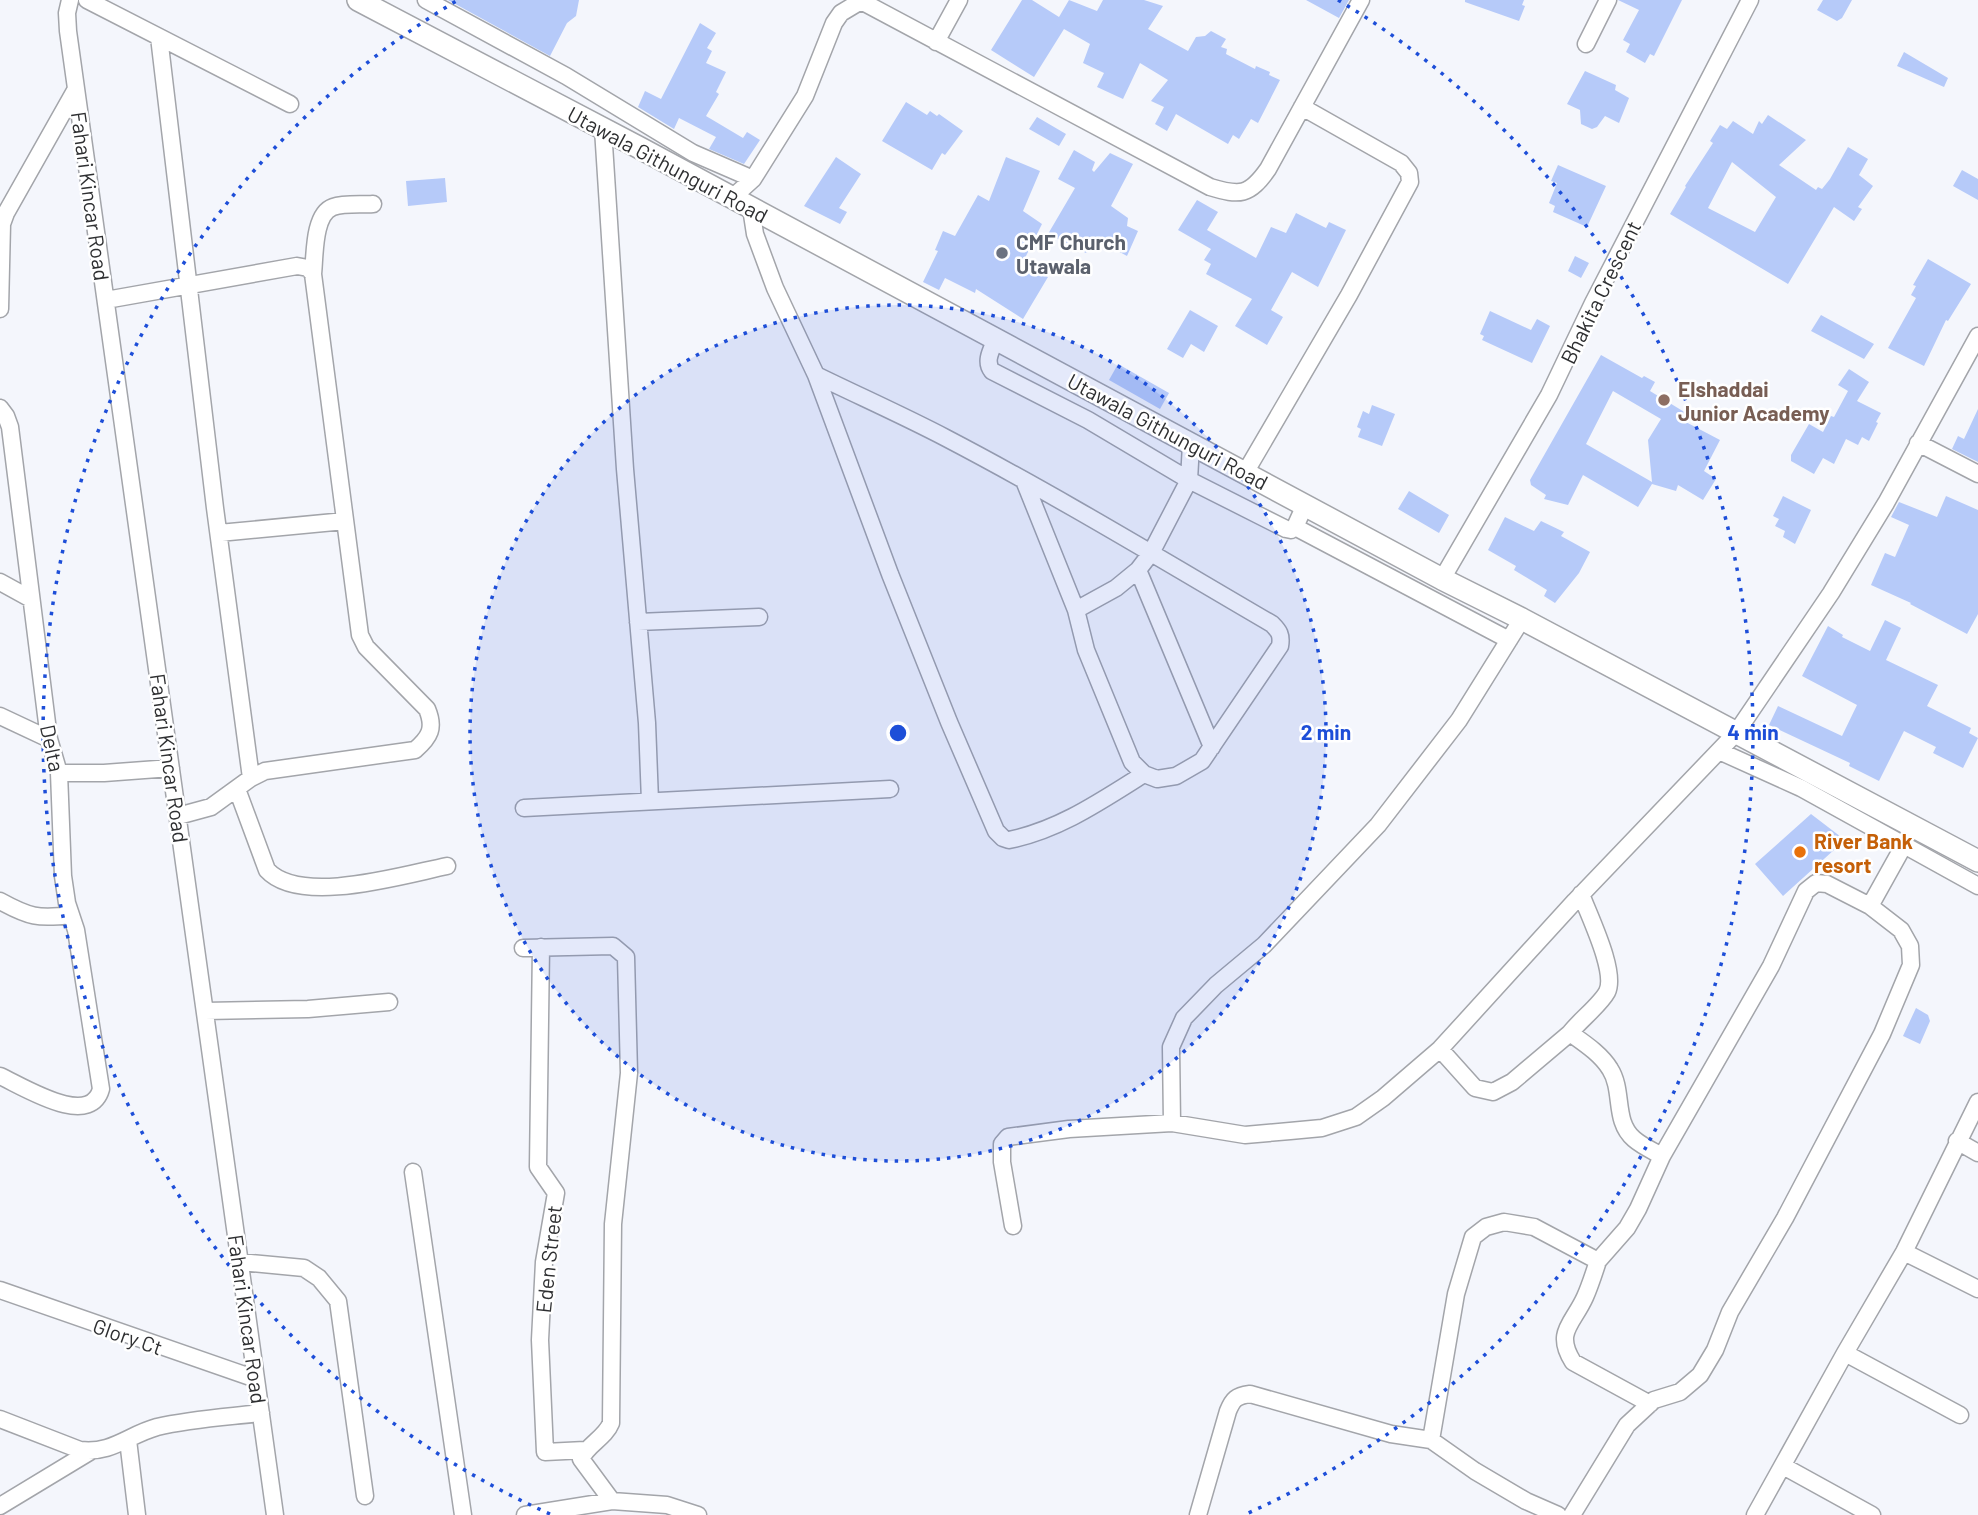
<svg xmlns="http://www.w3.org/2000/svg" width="1978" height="1515" font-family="Barlow,sans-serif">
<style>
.building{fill:#b6caf9;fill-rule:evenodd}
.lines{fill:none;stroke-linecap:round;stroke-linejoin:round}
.minor-casing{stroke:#a3a5aa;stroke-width:19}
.tertiary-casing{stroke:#a3a5aa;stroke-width:24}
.minor{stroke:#fff;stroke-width:16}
.tertiary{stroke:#fff;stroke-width:21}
.ring{fill:none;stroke:#1d4ed8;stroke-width:3.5;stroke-dasharray:3.5 7}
.worship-dot{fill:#6b7280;stroke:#fff;stroke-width:2.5}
.education-dot{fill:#8d6e63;stroke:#fff;stroke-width:2.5}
.food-dot{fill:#e8710a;stroke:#fff;stroke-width:2.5}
.labels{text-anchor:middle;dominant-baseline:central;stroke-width:5;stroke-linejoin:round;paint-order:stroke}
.street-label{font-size:21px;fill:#2e2f31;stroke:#fff}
.worship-label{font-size:21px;font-weight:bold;fill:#5b616d;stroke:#fff;text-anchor:start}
.education-label{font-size:21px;font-weight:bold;fill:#785e54;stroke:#fff;text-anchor:start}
.food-label{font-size:21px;font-weight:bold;fill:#c56008;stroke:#fff;text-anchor:start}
.centre{fill:#1d4ed8;stroke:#fff;stroke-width:3.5}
.ring-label{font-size:21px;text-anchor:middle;font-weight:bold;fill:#1d4ed8;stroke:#fff;stroke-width:5;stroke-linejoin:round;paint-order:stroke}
</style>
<rect width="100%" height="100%" fill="#f4f6fc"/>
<path class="building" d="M448 0H579L576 16 567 23 550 56Z
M1022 0H1032L1059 17 1069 0 1097 11 1103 0H1144L1163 6 1148 29 1188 51 1196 37 1205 36 1211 31 1226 39 1221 47 1227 49 1226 54 1255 69 1256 66 1270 72 1269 75 1280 80 1258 123 1251 119 1239 139 1233 135 1228 144 1176 114 1167 131 1155 124 1164 107 1151 101 1168 80 1140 63 1123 99 1097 87 1104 73 1083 63 1090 44 1064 29 1034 77 991 50Z
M1306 0H1349L1339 18Z
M1465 0H1524L1522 5 1525 6 1519 21 1465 2Z
M1618 0H1682L1654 56 1650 54 1645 63 1626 52 1630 44 1623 40 1639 10Z
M1823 0H1852L1842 18 1837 21 1817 10Z
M700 23 716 33 707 48 712 51 706 63 726 72 716 92 719 94 706 116 743 138 747 132 760 140 744 164 709 149 716 137 679 118 674 129 638 107 645 91 661 99Z
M1904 52 1948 78 1944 87 1897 66Z
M1585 71 1616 85 1615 90 1629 98 1619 123 1605 116 1597 127 1592 129 1581 124 1580 110 1567 104Z
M906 102 927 115 930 111 937 116 939 114 963 131 945 155 942 153 932 170 882 141Z
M1768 115 1806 140 1779 165 1816 190 1818 187 1822 189 1830 179 1848 147 1868 159 1859 175 1873 186 1858 207 1862 209 1854 221 1834 207 1788 284 1670 214 1686 187 1685 186 1713 143 1710 141 1720 125 1727 129 1733 121 1753 134 1759 121 1762 124ZM1732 162 1776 197 1755 232 1708 208Z
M1037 117 1066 134 1059 146 1029 129Z
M1074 150 1095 162 1092 170 1094 172 1110 153 1133 164 1111 206 1128 218 1127 226 1138 231 1127 256 1094 238 1086 253 1048 234 1075 188 1058 179Z
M836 157 861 174 839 208 847 212 840 224 804 206Z
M1006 157 1040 171 1023 211 1042 224 1023 262 1048 277 1023 319 976 289 975 293 945 278 939 290 923 282 938 251 935 250 943 231 955 236 978 195 989 201Z
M1558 165 1606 186 1587 227 1553 212 1555 206 1549 203 1557 183 1551 181Z
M1962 170 1978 179V200L1953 186Z
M445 178 447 202 408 206 406 181Z
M1197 200 1218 212 1207 230 1256 258 1271 227 1286 233 1296 213 1326 228 1329 222 1346 230 1318 287 1292 272 1271 310 1283 317 1267 345 1235 326 1252 299 1206 274 1211 264 1204 260 1211 249 1178 230Z
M1575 256 1589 263 1581 278 1568 271Z
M1928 259 1971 284 1948 321 1946 320 1924 366 1888 348 1916 298 1911 295 1916 286 1913 285Z
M1190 310 1218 326 1204 352 1191 344 1183 358 1167 349Z
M1490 311 1531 330 1537 319 1550 326 1532 363 1482 340 1484 336 1480 334Z
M1821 315 1874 344 1864 359 1811 331Z
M1601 355 1642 378 1644 376 1655 382 1650 391 1686 413 1682 420 1720 440 1704 471 1716 479 1703 500 1678 485 1676 491 1652 484 1638 507 1583 475 1568 505 1544 499 1546 495 1531 485 1530 480ZM1613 391 1661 419 1648 440 1652 482 1586 444Z
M1118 364 1169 393 1160 409 1109 380Z
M1849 369 1869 382 1857 401 1881 413 1876 422 1878 423 1869 441 1862 437 1858 445 1846 439 1834 464 1823 458 1814 474 1791 461V455L1809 424 1823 432 1831 416 1834 417 1848 391 1838 385Z
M1372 405 1395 414 1382 446 1358 437 1361 429 1357 427 1363 411 1369 414Z
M1978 409V462L1952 449 1958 436 1964 439Z
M1409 491 1449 515 1439 533 1398 509Z
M1783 496 1811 510 1795 544 1783 537 1785 531 1775 526 1779 519 1773 516Z
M1946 496 1978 510V614L1967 634 1910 604 1911 603 1871 585 1885 553 1895 557 1909 525 1891 517 1899 502 1937 517Z
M1505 517 1534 531 1541 521 1564 532 1561 536 1590 552 1579 573 1555 603 1544 596 1547 590 1514 570 1516 566 1488 550Z
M1885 620 1901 628 1886 660 1938 685 1927 706 1971 728 1969 733 1978 738 1963 768 1933 753 1936 747 1904 731 1879 781 1849 766 1850 763 1769 725 1778 706 1842 736 1857 705 1802 676 1828 626 1843 635 1842 637 1870 651Z
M1811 814 1845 840 1783 896 1755 864Z
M1916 1008 1928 1015 1930 1021 1920 1044 1903 1036Z"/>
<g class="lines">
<g class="minor-casing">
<path id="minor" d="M70 0 67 13 68 31 275 1515
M87 0 290 104
M426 0 566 76 693 153 753 179
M159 37 215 508 251 778
M936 42 959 0
M1586 44 1608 0
M603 129 625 469 647 723 650 801
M732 198 753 179 805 96 834 23 841 13 861 1 1210 187C1240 196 1249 196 1268 169L1361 0
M751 208 755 234 775 288 816 375 890 574 949 722 996 831 1003 838 1009 840C1059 830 1101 801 1144 774
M313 274C315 257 313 214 333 207 344 203 361 205 373 204
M106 300 297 266 308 268 313 274 360 635 366 647 427 709C435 728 430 737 415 750L265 771 251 778 211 807 178 816
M0 309 2 224 6 213 76 89
M996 339C992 349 984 361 992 371L1088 420 1189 480 1286 529 1291 530 1295 527 1305 505
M816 375C859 396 904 416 946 438 1057 496 1164 561 1272 624 1279 631 1282 635 1280 646L1202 761 1176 776 1157 779 1144 774 1132 762 1086 650 1076 610 1025 483
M0 408 6 416 10 427 49 739 59 773 63 876 67 903 76 930 101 1089C90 1129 24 1087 0 1076
M1918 443 1978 474
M1245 473 1349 295 1410 182 1409 173 1401 163 1302 107
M1295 527 1509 640
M219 533 345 521
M1138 570 1212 747
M1442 579 1549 395 1593 303 1750 0
M0 582 31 599
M1076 610 1116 588 1138 570 1151 553 1189 480 1191 444
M638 622 759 617
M0 716 49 739
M1719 751 1801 788 1978 886
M59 773H104L171 768
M237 789 267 870C300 906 403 875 447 866
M524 808 890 789
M0 901C29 917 38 919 71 915
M541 947 538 1167 556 1193 544 1262 540 1340 545 1452 585 1450
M523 948 613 946 626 957 629 1073 613 1224 611 1423C605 1438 588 1444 581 1459L612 1501
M205 1011 308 1009 389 1002
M1570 1033C1580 1020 1600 1005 1607 992 1617 972 1589 916 1581 894
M1440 1049 1475 1088 1493 1092 1512 1082 1570 1033C1584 1043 1601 1054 1610 1069 1624 1091 1613 1121 1634 1139 1642 1146 1653 1151 1662 1156
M1172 1123 1171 1047 1184 1018 1216 985 1264 945 1378 825 1459 720 1522 619
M1957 1141 1978 1153
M413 1172 463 1515
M1013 1226 1002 1162V1144L1008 1137 1069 1129 1172 1123 1245 1135 1290 1131 1322 1128 1356 1117 1383 1098 1440 1049 1575 901 1736 733 1831 593 1886 503 1978 336
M1904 1252 1978 1289
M1598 1261 1627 1228 1638 1209 1662 1156 1771 966 1806 891 1816 883 1827 884 1870 906
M240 1262 304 1268 319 1278 338 1301 365 1496
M0 1290 256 1379
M1845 1353 1960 1415
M0 1419 80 1450C112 1454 128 1435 157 1427 191 1419 227 1417 261 1413
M128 1440 137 1515
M1431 1440 1456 1294 1473 1237 1486 1227 1504 1222 1534 1227 1598 1261C1594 1273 1590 1286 1585 1297 1573 1324 1554 1332 1573 1362L1650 1404
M1783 1466 1872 1515
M0 1506 91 1451
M525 1515 612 1501 667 1505 698 1515
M1198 1515 1228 1411C1233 1399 1236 1396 1250 1394L1391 1434 1431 1440 1475 1471 1526 1501 1558 1515
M1572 1515 1627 1425 1654 1400 1680 1392 1700 1375 1715 1350 1730 1312 1785 1218 1882 1034 1911 965 1910 946 1901 930 1870 906 1904 845
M1755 1515 1845 1353 1904 1252 1978 1102"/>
</g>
<g class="tertiary-casing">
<path id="tertiary" d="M358 0 640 148 1442 579 1522 619 1978 861"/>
</g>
<use href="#minor" class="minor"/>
<use href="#tertiary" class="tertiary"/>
</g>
<circle cx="898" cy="733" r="428" fill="#1d4ed8" fill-opacity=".12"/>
<g class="ring">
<circle cx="898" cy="733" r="428"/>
<path d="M550 1514A855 855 0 0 1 458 0M1338 0A855 855 0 0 1 1246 1514"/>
</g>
<circle class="worship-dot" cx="1002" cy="253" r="7"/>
<circle class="education-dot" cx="1664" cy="400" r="7"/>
<circle class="food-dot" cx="1800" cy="852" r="7"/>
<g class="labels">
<g class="street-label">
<text transform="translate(668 164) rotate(28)">Utawala Githunguri Road</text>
<text transform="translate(91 196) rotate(82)">Fahari Kincar Road</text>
<text transform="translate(1600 292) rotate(-64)">Bhakita Crescent</text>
<text transform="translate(1168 431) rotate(28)">Utawala Githunguri Road</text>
<text transform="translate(53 748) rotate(78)">Delta</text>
<text transform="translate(170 758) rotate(82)">Fahari Kincar Road</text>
<text transform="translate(548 1259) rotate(-84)">Eden Street</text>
<text transform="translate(248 1319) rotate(82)">Fahari Kincar Road</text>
<text transform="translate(128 1336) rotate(19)">Glory Ct</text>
</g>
<g class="worship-label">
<text x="1016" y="241">CMF Church<tspan x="1016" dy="24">Utawala</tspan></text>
</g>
<g class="education-label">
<text x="1678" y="388">Elshaddai<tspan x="1678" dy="24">Junior Academy</tspan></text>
</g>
<g class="food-label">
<text x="1814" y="840">River Bank<tspan x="1814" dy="24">resort</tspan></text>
</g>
</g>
<circle cx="898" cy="733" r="10" class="centre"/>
<g class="ring-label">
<text x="1326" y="740">2 min</text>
<text x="1753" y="740">4 min</text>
</g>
</svg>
